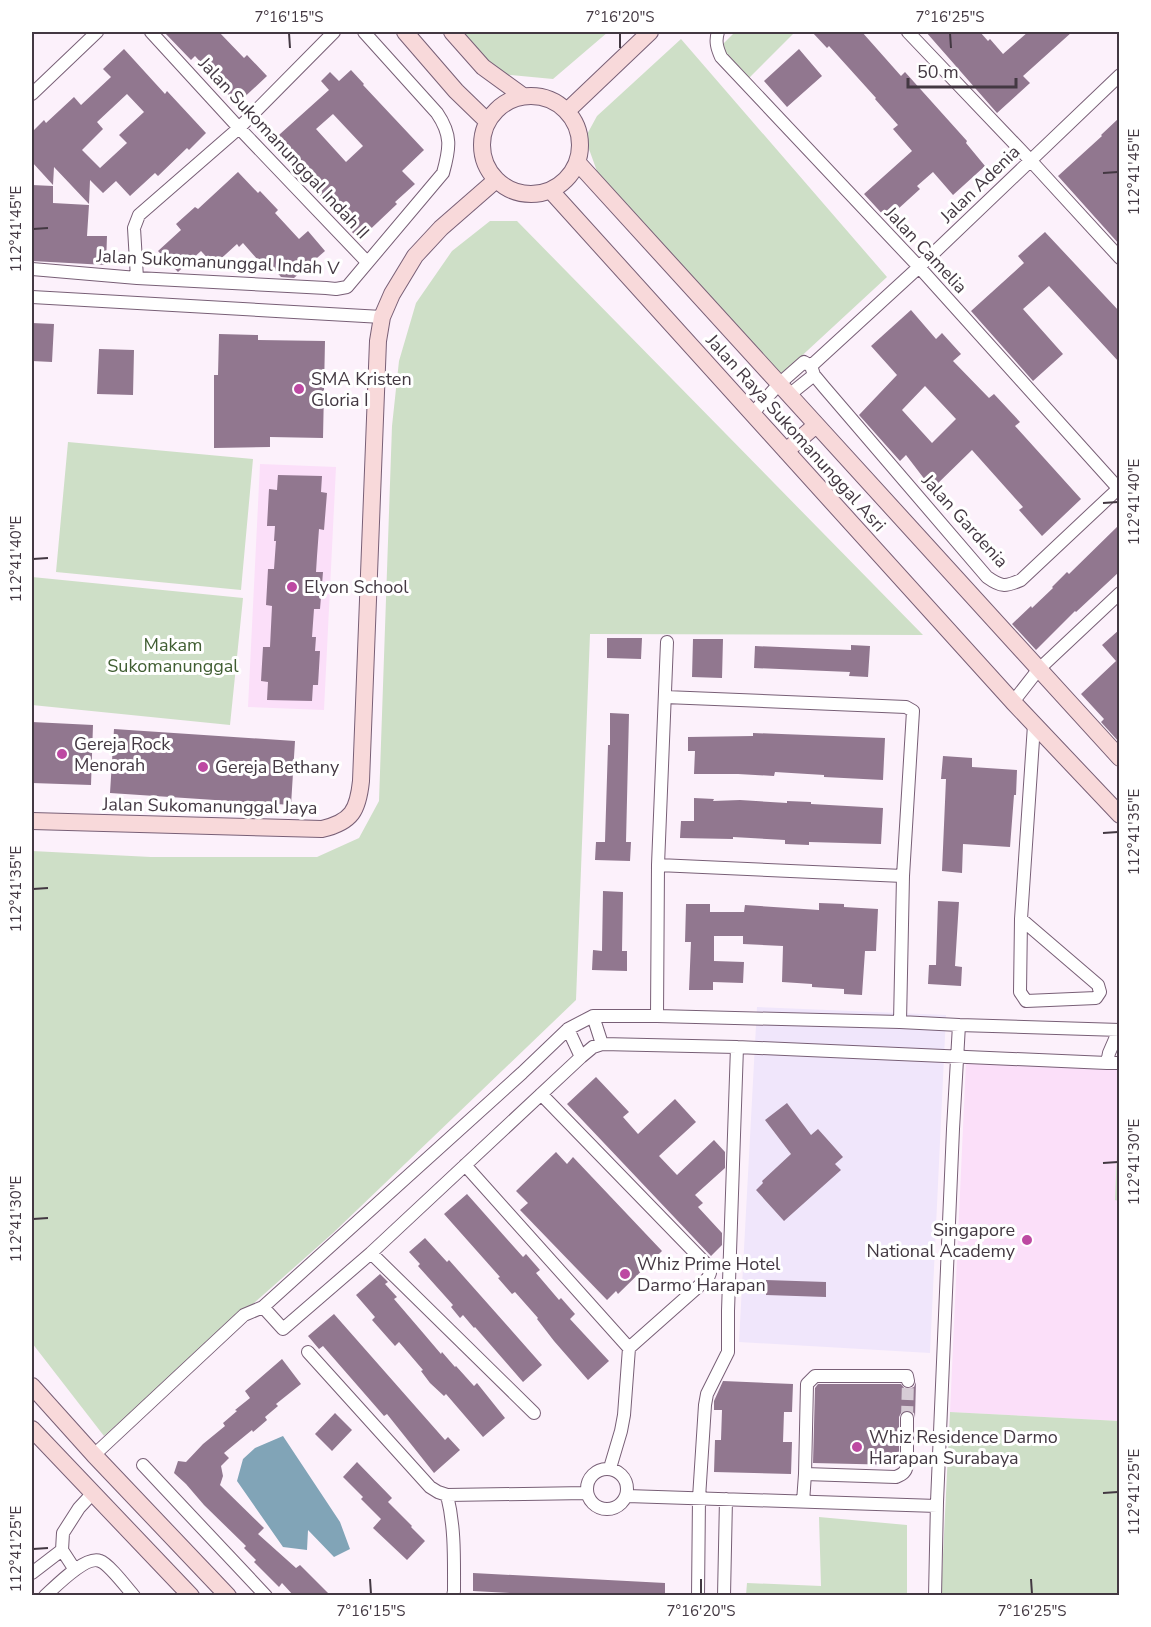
<svg xmlns="http://www.w3.org/2000/svg" width="1151" height="1627" font-family="'Nunito Sans',sans-serif">
<style>
.commercial{fill:#f0e6fb}
.built{fill:#fbdff9}
.green{fill:#cedfc7}
.water{fill:#81a4b7}
.building{fill:#91778f;fill-rule:evenodd}
.lines{fill:none;stroke-linecap:round;stroke-linejoin:round}
.street-tunnel{stroke:#d7ccd6;stroke-width:12;stroke-dasharray:12 6;stroke-linecap:butt}
.street-casing{stroke:#785f76;stroke-width:14}
.secondary-casing{stroke:#785f76;stroke-width:18}
.street{stroke:#fff;stroke-width:12}
.secondary{stroke:#f8d9da;stroke-width:16}
.ticks{fill:none;stroke:#433842;stroke-width:2}
.poi-dot{fill:#bd49a2;stroke:#fff;stroke-width:2}
.labels{text-anchor:middle;dominant-baseline:central;stroke-width:6;stroke-linejoin:round;paint-order:stroke}
.street-label{font-size:18px;fill:#433842;stroke:#fff}
.poi-label{font-size:18px;fill:#433842;stroke:#fff;text-anchor:start}
.park-label{font-size:18px;fill:#405e32;stroke:#fff}
.neatline{fill:none;stroke:#433842;stroke-width:2}
.ticks-label{font-size:15px;text-anchor:middle;fill:#433842}
</style>
<rect width="100%" height="100%" fill="#fcf1fb"/>
<path class="commercial" d="M757 1007 946 1015 930 1353 739 1342Z"/>
<path class="built" d="M260 464 336 467 324 710 248 707Z
M966 1062 1119 1070V1421L950 1412Z"/>
<path class="green" d="M462 32H608L553 79 499 74Z
M735 32H795L749 78 719 48Z
M681 39 887 277 781 375 598 174 585 138 597 116Z
M490 221H517L923 635 590 634 576 1000 333 1233 104 1436 32 1343V851L151 857H317L359 838 379 801 392 426 399 361 416 303 452 251Z
M68 442 253 459 241 590 56 572Z
M32 577 243 598 230 725 32 705Z
M1119 1106H1120L1119 1201 1115 1200Z
M950 1412 1119 1421V1595L941 1596Z
M819 1517 907 1525V1595H746L747 1583 821 1586Z"/>
<path class="water" d="M283 1436 340 1522 350 1549 334 1557 308 1530 307 1550 283 1547 237 1481 243 1459 255 1448Z"/>
<path class="building" d="M164 32H219L244 58 247 55 267 76 237 104 217 83 219 82 195 56 191 60Z
M812 32H862L901 76 905 72 967 141 966 143 985 166 953 195 933 172 917 186 920 189 887 219 864 194 912 151 893 129 898 125 875 99 876 98 829 46 827 48Z
M926 32H980L988 41 990 39 1003 54 1028 32H1072L1023 76 1030 83 997 113Z
M124 49 165 94 167 91 206 133 189 150 187 148 158 176 155 173 130 196 116 181 103 193 90 180 89 204 54 167 53 185 32 162V132L44 120 46 123 74 97 81 105 111 77 103 69ZM127 94 144 112 119 135 127 143 100 168 82 150 103 129 97 122Z
M799 49 822 76 787 107 764 81Z
M351 70 364 84 363 85 424 150 402 171 415 184 395 202 397 204 359 240 316 191 270 143 329 90 321 81 330 72 339 81ZM333 114 363 146 346 162 316 129Z
M1119 118V244L1058 176 1102 136 1101 135Z
M238 172 258 193 260 191 278 210 275 213 299 239 308 231 325 251 294 278 281 277 269 263 264 267 243 243 239 247 237 244 214 265 201 251 178 272 158 251 181 230 176 224 195 207 198 209Z
M32 185 53 186V203L89 205 87 236H107L106 265 32 261Z
M1045 232 1119 311V362L1049 286 1023 309 1063 354 1033 381 971 311 1024 263 1018 256Z
M911 310 936 339 942 333 961 354 953 361 989 398 994 394 1020 422 1015 426 1081 499 1042 536 1019 510 1023 507 972 450 932 489 906 455 900 461 859 415 897 375 871 346ZM925 386 956 419 932 443 902 410Z
M32 323 54 324 52 362 32 361Z
M219 334 258 335V340L325 341 323 438 270 437V447L214 448V375H218Z
M99 349 134 350 133 395 97 394Z
M278 475 322 476 321 492 327 493 324 530 319 529 317 556 316 572H323L320 609H314L312 637H316L315 651H320L318 685H313L312 701 267 700 268 682 261 681 263 647H270L272 606 266 605 268 569H274L276 541H274L275 526H267L269 489 277 490Z
M1119 525V572L1076 612 1075 611 1036 650 1012 624 1031 606 1032 608 1053 588 1052 587 1067 572 1069 574Z
M1119 630V742L1101 722 1104 719 1081 694 1116 661 1102 645Z
M607 638H642L641 659 607 658Z
M693 639H723L722 678 692 677Z
M851 645 870 646 868 677 849 676 850 672 754 668 755 646 851 650Z
M610 713 629 714 626 842H631L630 861 595 860 596 842H605L608 745H610Z
M32 722 93 725 91 785 32 783Z
M114 729 295 741 291 805 110 793Z
M753 733 885 738 883 780 824 777V775L775 772 774 776 738 774H694L695 751H688V737L753 736Z
M943 756 972 758V767L1017 770 1016 795H1014L1010 847 963 844 962 873 942 871 946 779H941Z
M694 798 714 799 713 801 740 800 787 803V801L811 802V804L883 808 881 844 809 842V845L785 844V840L733 837V839L680 838 681 821H694Z
M603 891 623 892 622 951H627V971L592 970 593 950 602 951Z
M938 901 959 902 955 966 962 967 961 986 928 984 929 965H936Z
M819 903 844 904V907L878 909 876 951H865L862 995 844 994V989L812 987V984L782 982 783 946 743 944V936H714V961L744 962 743 983 713 982V990H689L691 942H685L686 904H710V912H744L745 905 819 910Z
M596 1077 629 1112 623 1117 638 1134 675 1099 696 1122 659 1156 677 1175 714 1140 725 1152V1168L695 1195 703 1203 698 1207 722 1233V1245L711 1256 567 1104Z
M787 1103 811 1135 818 1129 843 1157 835 1164 841 1170 784 1221 756 1190 763 1183 762 1181 791 1154 765 1120Z
M556 1152 567 1164 573 1157 662 1251 618 1294 616 1291 607 1300 520 1210 528 1203 516 1191Z
M467 1194 523 1257 526 1254 540 1270 536 1273 559 1300 561 1298 575 1314 570 1319 609 1361 588 1380 554 1341 537 1319 538 1318 515 1292 512 1294 498 1278 500 1277 444 1214Z
M425 1238 447 1262 449 1260 542 1365 523 1382 475 1327 474 1328 463 1315 460 1318 451 1307 453 1305 418 1266 420 1264 409 1252Z
M380 1274 388 1282 385 1284 397 1297 394 1299 424 1334 441 1354 442 1352 455 1367 456 1366 474 1386 477 1383 505 1418 483 1437 446 1394 444 1396 430 1383 421 1371 423 1370 399 1342 395 1346 372 1320 375 1317 356 1295Z
M766 1280 826 1282V1297L766 1295Z
M334 1314 445 1440 448 1437 460 1450 434 1473 387 1414 384 1416 323 1346 319 1349 308 1336Z
M282 1359 301 1384 276 1404 278 1406 265 1417 267 1420 253 1432 252 1430 224 1453 229 1458 221 1466 223 1476 220 1485 264 1528 258 1534 296 1568 300 1565 331 1596H294L282 1583 279 1587 254 1562 256 1560 244 1548 246 1546 204 1505 186 1484 174 1473 178 1461 186 1462 203 1444 225 1426 223 1423 237 1411 235 1410 250 1398 245 1391Z
M723 1381 793 1384 792 1412H784L783 1442H792L791 1474 714 1472 715 1440H721L722 1410H714V1401Z
M916 1382 915 1418 914 1413 908 1410 902 1411 899 1417V1465L813 1463 815 1388 818 1384H901L905 1389H909L914 1387Z
M335 1413 352 1430 332 1451 315 1434Z
M357 1462 392 1498 388 1502 412 1526 411 1527 425 1541 407 1560 373 1528 381 1519 361 1499 363 1497 343 1477Z
M473 1573 665 1583V1596H510V1593L473 1591Z"/>
<g class="lines">
<path class="street-tunnel" d="M907 1418 908 1381"/>
<g class="street-casing">
<path id="street" d="M151 32 239 128 367 262
M718 32C715 41 717 48 721 57L919 267 1118 488
M908 32 1031 161 1120 258
M32 94 97 32
M32 269 137 278 326 288 336 289 347 287 443 173C450 148 452 135 437 113L364 32
M137 278 134 228 139 215 239 128 334 32
M32 297 382 317
M811 366 919 267 1120 75
M789 395 814 375
M752 414 779 384 804 362 811 366 814 375 824 387 987 577C1001 587 1005 587 1021 580L1120 487
M665 697 906 707 913 711 903 876 900 1022
M1013 702 1038 670 1120 593
M658 865 903 876
M1021 919 1098 985 1100 992 1096 998 1026 1001 1020 992 1021 919 1034 725
M593 1016 602 1044
M657 1016 658 865 667 642
M568 1029 581 1057
M1119 1030 1109 1053 1107 1063H1120
M541 1094 709 1267 710 1273 708 1278 629 1348
M465 1165 629 1348 624 1415 621 1431 610 1468
M371 1253 534 1413
M263 1307 283 1329 371 1253 581 1057 593 1047 602 1044 737 1047 1107 1063
M308 1352 430 1487 438 1492 447 1495 587 1493
M94 1455 244 1315 263 1307 522 1073 568 1029 593 1016H657L900 1022 959 1025 1120 1030
M143 1465 266 1596
M587 1489a20 20 0 1 1 40 0a20 20 0 1 1-40 0Z
M805 1474 807 1384 815 1376H907L908 1381
M447 1495C455 1527 454 1558 454 1591L453 1596
M627 1496 937 1506
M803 1502 805 1474 896 1477C903 1474 906 1472 907 1465V1418
M62 1550 75 1570
M32 1573 62 1550 63 1533 79 1508 92 1494
M45 1596C56 1586 86 1555 100 1561 109 1564 127 1588 134 1596
M698 1596 699 1498 705 1405 707 1394 728 1352V1311L737 1047
M724 1596 726 1499
M935 1596 937 1502 953 1129 959 1025"/>
</g>
<g class="secondary-casing">
<path id="secondary" d="M405 32 456 91 488 122
M452 32 483 67 523 96
M482 145a49 49 0 1 1 98 0a49 49 0 1 1-98 0Z
M567 111 650 32
M578 163 1120 758
M551 191 1013 702 1120 815
M786 451 816 425
M32 821 322 829C352 822 358 810 361 781L378 341 382 317 392 294 415 256 441 228 496 180
M32 1386 94 1455 228 1596
M32 1429 191 1596"/>
</g>
<use href="#street" class="street"/>
<use href="#secondary" class="secondary"/>
</g>
<path class="ticks" d="M289 33 290 48M620 33V48M950 33 951 48M1103 173 1118 172M33 229 48 228M1103 503 1118 502M33 559 48 558M1103 833 1118 832M33 889 48 888M1103 1163 1118 1162M33 1219 48 1218M1103 1493 1118 1492M33 1549 48 1548M370 1579 371 1594M701 1579V1594M1031 1579 1032 1594"/>
<g class="poi-dot">
<circle cx="299" cy="389" r="6"/>
<circle cx="292" cy="587" r="6"/>
<circle cx="62" cy="754" r="6"/>
<circle cx="203" cy="767" r="6"/>
<circle cx="1027" cy="1240" r="6"/>
<circle cx="625" cy="1274" r="6"/>
<circle cx="857" cy="1447" r="6"/>
</g>
<g class="labels">
<g class="street-label">
<text transform="translate(284 148) rotate(47)">Jalan Sukomanunggal Indah II</text>
<text transform="translate(980 184) rotate(-44)">Jalan Adenia</text>
<text transform="translate(926 250) rotate(47)">Jalan Camelia</text>
<text transform="translate(218 262) rotate(3)">Jalan Sukomanunggal Indah V</text>
<text transform="translate(796 433) rotate(48)">Jalan Raya Sukomanunggal Asri</text>
<text transform="translate(965 521) rotate(48)">Jalan Gardenia</text>
<text transform="translate(210 806) rotate(1)">Jalan Sukomanunggal Jaya</text>
</g>
<g class="poi-label">
<text x="311" y="379">SMA Kristen<tspan x="311" dy="21">Gloria I</tspan></text>
<text x="304" y="587">Elyon School</text>
<text x="74" y="744">Gereja Rock<tspan x="74" dy="21">Menorah</tspan></text>
<text x="215" y="767">Gereja Bethany</text>
<text x="1015" y="1230" text-anchor="end">Singapore<tspan x="1015" dy="21">National Academy</tspan></text>
<text x="637" y="1264">Whiz Prime Hotel<tspan x="637" dy="21">Darmo Harapan</tspan></text>
<text x="869" y="1437">Whiz Residence Darmo<tspan x="869" dy="21">Harapan Surabaya</tspan></text>
</g>
<g class="park-label">
<text x="173" y="645">Makam<tspan x="173" dy="21">Sukomanunggal</tspan></text>
</g>
</g>
<rect width="1151" height="1627" fill="none" stroke="#ffffff" stroke-width="66"/>
<path d="M908 78v9h108v-9" fill="none" stroke="#433842" stroke-width="3"/>
<text x="917" y="78" font-size="18" fill="#433842" stroke="#ffffff" stroke-width="4.5" paint-order="stroke">50 m</text>
<rect x="33" y="33" width="1085" height="1561" class="neatline"/>
<g class="ticks-label">
<text x="289" y="22">7°16'15"S</text>
<text x="620" y="22">7°16'20"S</text>
<text x="950" y="22">7°16'25"S</text>
<text transform="translate(1134 172) rotate(-90)" y="5">112°41'45"E</text>
<text transform="translate(16 229) rotate(-90)" y="5">112°41'45"E</text>
<text transform="translate(1134 502) rotate(-90)" y="5">112°41'40"E</text>
<text transform="translate(16 559) rotate(-90)" y="5">112°41'40"E</text>
<text transform="translate(1134 832) rotate(-90)" y="5">112°41'35"E</text>
<text transform="translate(16 889) rotate(-90)" y="5">112°41'35"E</text>
<text transform="translate(1134 1162) rotate(-90)" y="5">112°41'30"E</text>
<text transform="translate(16 1219) rotate(-90)" y="5">112°41'30"E</text>
<text transform="translate(1134 1492) rotate(-90)" y="5">112°41'25"E</text>
<text transform="translate(16 1549) rotate(-90)" y="5">112°41'25"E</text>
<text x="371" y="1616">7°16'15"S</text>
<text x="701" y="1616">7°16'20"S</text>
<text x="1032" y="1616">7°16'25"S</text>
</g>
</svg>
